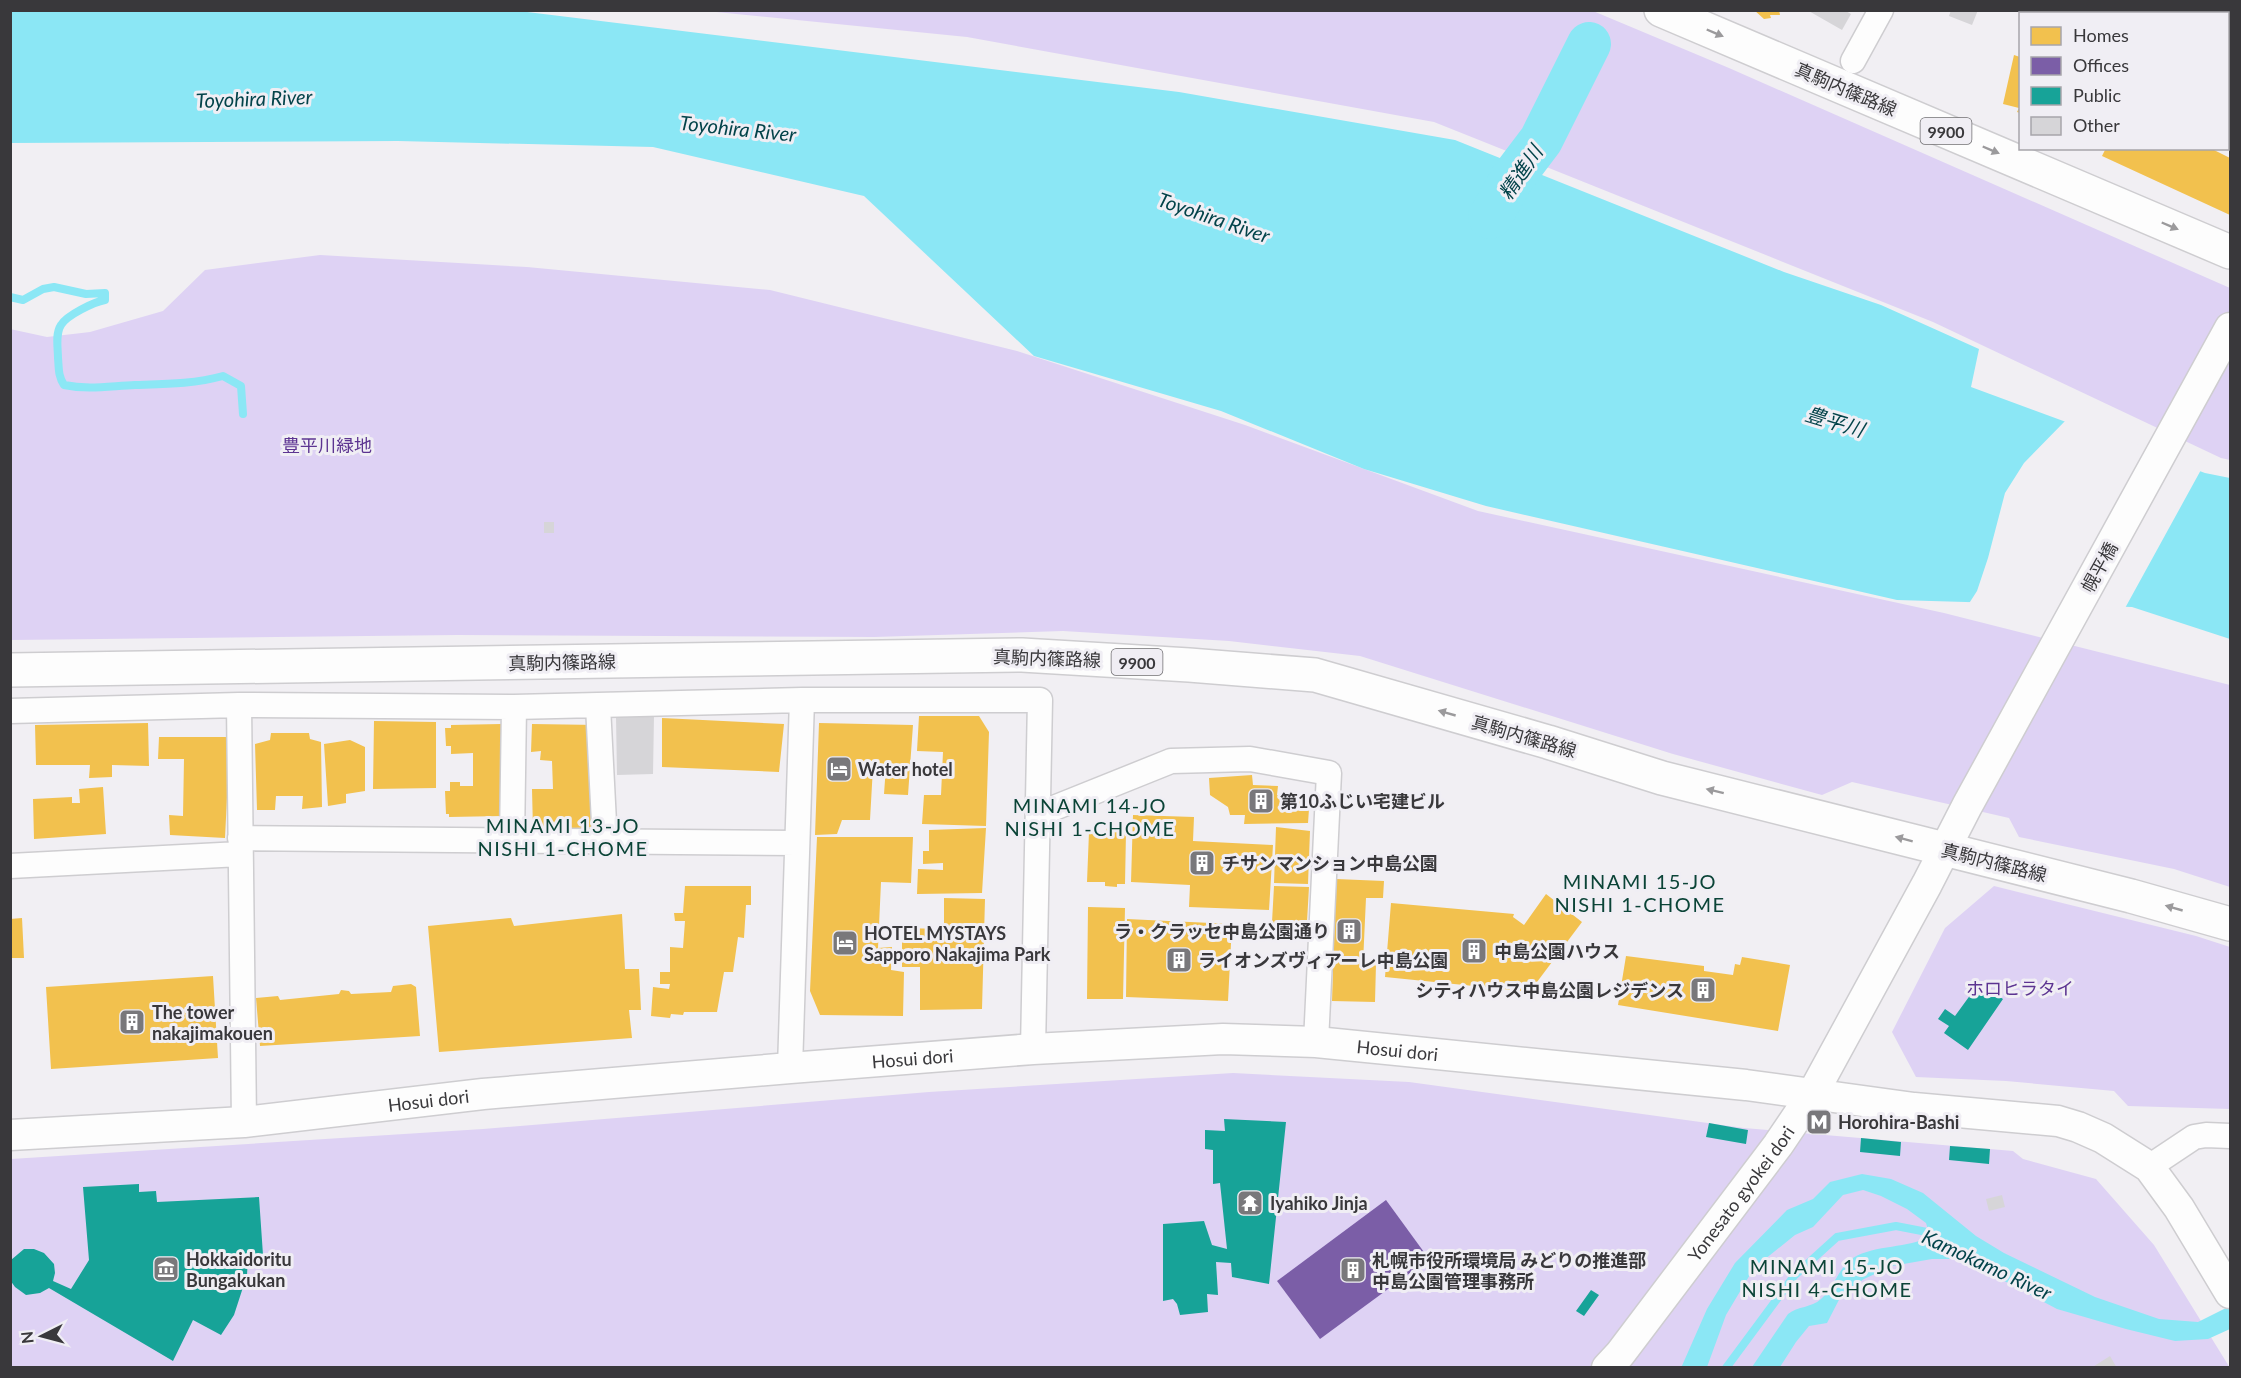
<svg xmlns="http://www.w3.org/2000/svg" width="2241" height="1378" font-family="Lato,'Noto Sans JP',sans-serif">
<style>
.green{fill:#ded2f4}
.water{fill:#8be7f5}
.pier{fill:#f1eff3}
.homes{fill:#f2c14e}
.offices{fill:#7b5ea7}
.public{fill:#17a398}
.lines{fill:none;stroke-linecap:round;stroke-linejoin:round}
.stream{stroke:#8be7f5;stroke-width:8}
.river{stroke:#8be7f5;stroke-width:44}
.building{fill:#d6d5d8}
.minor-casing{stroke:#cecdd0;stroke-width:27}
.tertiary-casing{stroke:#cecdd0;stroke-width:33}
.primary-casing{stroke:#cecdd0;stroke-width:36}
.minor{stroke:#fdfdfd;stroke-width:24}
.tertiary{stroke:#fdfdfd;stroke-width:30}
.primary{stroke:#fdfdfd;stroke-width:33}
.oneway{fill:#9b9a9c}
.labels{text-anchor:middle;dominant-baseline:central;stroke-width:6;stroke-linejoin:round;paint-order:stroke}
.shield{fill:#f0eef4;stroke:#706f72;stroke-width:1.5}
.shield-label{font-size:16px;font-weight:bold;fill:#39383b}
.street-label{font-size:18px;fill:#39383b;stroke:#f0eef4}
.park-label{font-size:18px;fill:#5c3491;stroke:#f0eef4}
.poi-label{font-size:18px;font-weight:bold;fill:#39383b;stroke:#f0eef4;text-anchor:start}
.water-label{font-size:20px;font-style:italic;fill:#03434a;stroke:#f0eef4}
.neighbourhood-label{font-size:20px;letter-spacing:1.5px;fill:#0b4437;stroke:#f0eef4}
</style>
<rect width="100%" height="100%" fill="#f1eff3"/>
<path class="green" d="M706 11H1593L1729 68 2230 288V460L2221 458 1933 322 1434 122 967 37Z
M320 255 527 267 770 290 1017 351 1245 425 1478 511 1944 613 2230 685V887L2174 869 2019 837 2009 818 1852 782 1822 795 1673 754 1360 656 1229 641 1063 631 874 637 457 635 11 640 10 329 47 337 90 332 163 311 205 270Z
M1994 886 2196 936 2230 947V1109L2128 1106 2114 1091 2006 1081 1916 1077 1892 1032 1945 928Z
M1233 1073 1409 1082 1744 1128 2013 1151 2023 1159 2096 1179 2154 1245 2230 1368H11V1159L483 1129 929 1092Z"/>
<path class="water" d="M10 11H519L1179 92 1455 140 1784 272 1881 305 1979 349 1971 387 2205 473 2230 478V639L2132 607 1897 600 1486 506 1364 469 1221 411 1034 356 864 196 653 147 398 141 11 143Z
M1862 1174 1891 1179 1923 1193 1976 1236 2004 1253 2095 1297 2159 1319 2198 1322 2230 1306V1329L2208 1339 2175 1341 2126 1329 2057 1309 1978 1267 1954 1259H1932L1892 1266 1864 1279 1842 1294 1827 1323 1809 1326 1796 1342 1780 1367H1752L1788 1314C1798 1306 1811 1308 1821 1299 1834 1288 1838 1268 1853 1258 1876 1244 1908 1249 1930 1236L1926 1223 1907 1209 1881 1196 1863 1190 1843 1195 1813 1227 1795 1235 1754 1268 1726 1315 1707 1367 1681 1368 1707 1309 1735 1263 1787 1210 1813 1199 1830 1182Z"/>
<path class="pier" d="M2067 419 2202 468 2124 610 1968 605 1977 591 1988 558 2005 493 2024 463Z"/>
<path class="homes" d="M1754 10H1779L1780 15H1770L1771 18 1764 19Z
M2014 55 2020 57V113L2017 112 2019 108 2003 104Z
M2106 148H2210L2230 158V215L2102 156Z
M919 716H979L989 732 986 826 922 824 924 795H941L943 752 917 751Z
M662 718 784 724 779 772 662 767Z
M374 721 436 722V788L373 789Z
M148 723 149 766 112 765V777L89 778 90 765H36L35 725Z
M819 723 913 725 908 795 884 794 886 766 873 767 870 820H842L837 834 815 835Z
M501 724 502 816 449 817V814H446L445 791H450V782H460V786H473V753L451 754V746H446L445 728H451V725Z
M532 724 598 725 597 827 533 830 532 789H553L552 761 540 760 541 751 531 752Z
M271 733H309L310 739 321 742 322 807 302 809 303 796H276L275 810H257L255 744 270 740Z
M159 737H230L225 838 170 835 169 815 183 816 184 759H158Z
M350 740 365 747V791L346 794V803L328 806 324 744Z
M1252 775 1253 785 1278 786 1277 795 1303 794 1302 809H1309L1308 823 1244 824 1245 815H1230L1228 807 1210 795 1209 778Z
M103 787 106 834 34 839 33 799 72 797V803H80L79 789Z
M1133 815 1194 817 1193 841 1273 845 1269 910 1189 907 1190 885 1131 882Z
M1276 827 1310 831 1308 884 1274 883Z
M986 828 982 893 917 894 918 869 943 870V863L923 864V851H929V830Z
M1107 828H1118V832H1126L1125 884H1117V887L1105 886V882H1087L1089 832H1106Z
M817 837H913L911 883 881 882 878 948 892 947 891 970 904 972 903 1016 820 1015 810 991Z
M1336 879 1384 881 1383 898H1366L1363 963 1376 964 1375 1002 1332 1001Z
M685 886H751V905H746L744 938 738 937 733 972H724L717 1012H684L683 1015 671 1014 670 1018 651 1016 653 987 669 989 670 984H660V972H670V947L683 948 685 921H675L674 913H683Z
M1274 886 1309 887 1306 939 1295 938V941L1271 940Z
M1546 894 1582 922 1534 986 1523 991 1385 977 1391 903 1514 914 1513 917 1524 925Z
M944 898 985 899 982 1009 920 1010V967H902V928L944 929Z
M1088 907 1125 908 1123 999H1087Z
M622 914 625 969H639L641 1010H629L632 1038 439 1052 428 926 511 918 514 926Z
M22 918 24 958H10V919Z
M1127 919 1232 924 1228 1001 1126 997Z
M1626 956 1704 966V971L1733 975 1735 964 1740 965 1742 957 1790 965 1778 1031 1618 1005Z
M213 976 218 1058 51 1069 46 987Z
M411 984 416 987 420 1036 260 1046 256 998 278 996 280 1000 339 994 341 990 349 991 351 994 391 992 393 986Z"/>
<path class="offices" d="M1386 1200 1429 1259 1320 1339 1277 1281Z"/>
<path class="public" d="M1979 983 2003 999 1968 1050 1944 1033 1949 1026 1938 1019 1945 1009 1955 1016Z
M1224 1119 1286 1122 1269 1284 1232 1277 1231 1263 1216 1262 1218 1295 1207 1294 1208 1312 1180 1315 1177 1304 1173 1299 1163 1301V1224L1204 1221 1212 1245 1227 1249 1220 1183 1213 1184V1150L1205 1149V1130L1225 1131Z
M1709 1123 1748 1130 1746 1144 1706 1137Z
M1861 1138 1901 1142 1900 1156 1860 1152Z
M1950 1146 1990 1149 1989 1164 1949 1160Z
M139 1184V1192L156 1191 157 1202 259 1197 263 1255 248 1256 247 1275 234 1315 221 1335 193 1320 173 1361 49 1288 40 1293 26 1295 15 1287 10 1280 11 1260 24 1249H34L44 1253 54 1264 55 1273 53 1281 71 1289 89 1260 83 1187Z
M1591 1290 1599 1295 1584 1316 1576 1311Z"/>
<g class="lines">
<path class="stream" d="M10 297 23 300 43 289 54 287 86 294 105 293V300C94 302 67 315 61 325 55 334 58 348 58 358 59 368 58 376 64 385 88 390 110 386 135 385 165 384 194 384 223 376L241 386 243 414
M1726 1368 1794 1276 1837 1237 1896 1226 1932 1233 1937 1236"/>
<path class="river" d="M1490 217 1513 177 1541 140 1589 44"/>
</g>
<path class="building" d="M1807 10H1844L1851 14 1842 30Z
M1951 10H1978L1972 25 1949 16Z
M544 522H554V533H544Z
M654 716 653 774 617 775 616 717Z
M2002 1195 2005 1207 1989 1211 1986 1199Z
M2110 1356 2117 1368H2091Z"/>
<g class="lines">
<g class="minor-casing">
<path id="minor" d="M1853 61 1881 10
M239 705 244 1122
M598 706 605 842
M10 711 239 705 514 707 802 700H1040L1033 1049
M1039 814 1171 761 1250 759 1329 773 1316 1042
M240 838 797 843
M512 841 514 707
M10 866 240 854
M790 1068 802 700
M2149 1167 2194 1137 2206 1135 2230 1136"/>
</g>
<g class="tertiary-casing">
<g id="tertiary">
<path id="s1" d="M10 1135 244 1122 483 1094 790 1068 1033 1049 1223 1039 1316 1042 1746 1085 1914 1108 2058 1121 2078 1127 2103 1138 2149 1167 2179 1208 2230 1293"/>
<path id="s2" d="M1607 1368 1620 1354 1778 1145 1813 1093 1927 884 1967 806 2230 328"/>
</g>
</g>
<g class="primary-casing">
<path id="primary" d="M1661 10 2230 252
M10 670 1022 655 1189 665 1315 675 1548 742 1662 778 2131 896 2230 924"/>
</g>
<use href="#minor" class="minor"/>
<use href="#tertiary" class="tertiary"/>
<use href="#primary" class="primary"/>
</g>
<defs><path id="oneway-solid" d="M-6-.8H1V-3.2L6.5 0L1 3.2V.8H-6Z" transform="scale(1.5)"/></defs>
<g class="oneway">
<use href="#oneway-solid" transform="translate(1715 33) rotate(23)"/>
<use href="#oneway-solid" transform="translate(1991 150) rotate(23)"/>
<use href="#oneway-solid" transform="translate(2170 226) rotate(23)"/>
<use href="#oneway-solid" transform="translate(1447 713) rotate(-164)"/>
<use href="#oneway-solid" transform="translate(1715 791) rotate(-166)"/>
<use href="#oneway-solid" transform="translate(1904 839) rotate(-165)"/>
<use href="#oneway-solid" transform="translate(2174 908) rotate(-164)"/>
</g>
<defs>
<g id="hotel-square" transform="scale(1.35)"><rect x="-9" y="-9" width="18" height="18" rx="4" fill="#79787b" stroke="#f0eef4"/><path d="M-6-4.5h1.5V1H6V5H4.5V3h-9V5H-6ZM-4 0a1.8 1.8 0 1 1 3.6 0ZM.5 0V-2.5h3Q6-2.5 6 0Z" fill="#fff"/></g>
<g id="building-square" transform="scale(1.35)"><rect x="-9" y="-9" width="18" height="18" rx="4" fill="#79787b" stroke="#f0eef4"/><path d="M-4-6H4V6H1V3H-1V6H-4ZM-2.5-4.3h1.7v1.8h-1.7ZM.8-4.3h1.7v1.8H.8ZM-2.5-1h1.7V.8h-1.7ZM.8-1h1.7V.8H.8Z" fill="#fff"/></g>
<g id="metro-square" transform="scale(1.35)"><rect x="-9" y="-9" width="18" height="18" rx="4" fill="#79787b" stroke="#f0eef4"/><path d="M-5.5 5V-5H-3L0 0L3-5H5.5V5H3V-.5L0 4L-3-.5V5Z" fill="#fff"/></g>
<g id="temple-square" transform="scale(1.35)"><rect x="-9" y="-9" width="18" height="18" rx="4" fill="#79787b" stroke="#f0eef4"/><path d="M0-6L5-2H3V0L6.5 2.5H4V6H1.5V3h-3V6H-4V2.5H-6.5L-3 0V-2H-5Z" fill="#fff"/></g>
<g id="museum-square" transform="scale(1.35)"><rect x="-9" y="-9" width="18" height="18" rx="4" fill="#79787b" stroke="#f0eef4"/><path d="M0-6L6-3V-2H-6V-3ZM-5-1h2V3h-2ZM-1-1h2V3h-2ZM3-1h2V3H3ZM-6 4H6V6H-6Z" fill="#fff"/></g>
</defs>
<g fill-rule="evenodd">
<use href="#hotel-square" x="839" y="769"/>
<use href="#building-square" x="1261" y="801"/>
<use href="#building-square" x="1202" y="863"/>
<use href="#building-square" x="1349" y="931"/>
<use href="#hotel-square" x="845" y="943"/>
<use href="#building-square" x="1474" y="951"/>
<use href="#building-square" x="1179" y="960"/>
<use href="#building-square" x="1703" y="990"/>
<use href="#building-square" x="132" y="1022"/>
<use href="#metro-square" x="1819" y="1122"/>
<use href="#temple-square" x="1250" y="1203"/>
<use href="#museum-square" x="166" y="1269"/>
<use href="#building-square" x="1353" y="1270"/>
</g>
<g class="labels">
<g class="shield">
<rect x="1920.5" y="118" width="51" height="26" rx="4.5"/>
<rect x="1111.5" y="649" width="51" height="26" rx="4.5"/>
</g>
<g class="shield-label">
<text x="1946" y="131">9900</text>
<text x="1137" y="662">9900</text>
</g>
<g class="street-label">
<text transform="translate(1846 89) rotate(23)">真駒内篠路線</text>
<text transform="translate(2099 567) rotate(-61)">幌平橋</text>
<text transform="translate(1047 658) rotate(2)">真駒内篠路線</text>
<text transform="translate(562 662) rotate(-1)">真駒内篠路線</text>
<text transform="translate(1524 736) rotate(16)">真駒内篠路線</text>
<text transform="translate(1994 862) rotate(14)">真駒内篠路線</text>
<text stroke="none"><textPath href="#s1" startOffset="1392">Hosui dori</textPath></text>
<text stroke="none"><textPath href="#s1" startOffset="906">Hosui dori</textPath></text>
<text stroke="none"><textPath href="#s1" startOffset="420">Hosui dori</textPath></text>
<text stroke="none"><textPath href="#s2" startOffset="220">Yonesato gyokei dori</textPath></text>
</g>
<g class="park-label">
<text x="327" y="445">豊平川緑地</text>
<text x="2020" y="988">ホロヒラタイ</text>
</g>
<g class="poi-label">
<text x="858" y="769">Water hotel</text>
<text x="1280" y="801">第10ふじい宅建ビル</text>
<text x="1222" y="863">チサンマンション中島公園</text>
<text x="1330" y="931" text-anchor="end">ラ・クラッセ中島公園通り</text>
<text x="864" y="933">HOTEL MYSTAYS<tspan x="864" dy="21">Sapporo Nakajima Park</tspan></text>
<text x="1494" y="951">中島公園ハウス</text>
<text x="1198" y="960">ライオンズヴィアーレ中島公園</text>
<text x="1684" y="990" text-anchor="end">シティハウス中島公園レジデンス</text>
<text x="152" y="1012">The tower<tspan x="152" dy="21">nakajimakouen</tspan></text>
<text x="1838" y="1122">Horohira-Bashi</text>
<text x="1270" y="1203">Iyahiko Jinja</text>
<text x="186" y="1259">Hokkaidoritu<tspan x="186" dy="21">Bungakukan</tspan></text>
<text x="1372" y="1260">札幌市役所環境局 みどりの推進部<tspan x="1372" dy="21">中島公園管理事務所</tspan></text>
</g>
<g class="water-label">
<text transform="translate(254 98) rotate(-2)">Toyohira River</text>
<text transform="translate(738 128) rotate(6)">Toyohira River</text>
<text transform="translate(1520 172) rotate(-56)">精進川</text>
<text transform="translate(1214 217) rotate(19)">Toyohira River</text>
<text transform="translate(1835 421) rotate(17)">豊平川</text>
<text transform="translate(1987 1264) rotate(25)">Kamokamo River</text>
</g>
<g class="neighbourhood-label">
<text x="1090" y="805">MINAMI 14-JO<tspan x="1090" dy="23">NISHI 1-CHOME</tspan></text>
<text x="563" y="825">MINAMI 13-JO<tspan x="563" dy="23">NISHI 1-CHOME</tspan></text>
<text x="1640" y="881">MINAMI 15-JO<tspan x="1640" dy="23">NISHI 1-CHOME</tspan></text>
<text x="1827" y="1266">MINAMI 15-JO<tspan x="1827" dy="23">NISHI 4-CHOME</tspan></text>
</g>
</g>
<rect width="2241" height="1378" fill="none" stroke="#39383b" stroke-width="24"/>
<rect x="2019" y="12" width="210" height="138" fill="#f0eef4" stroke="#a7a5aa" stroke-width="1.5"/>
<rect x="2031" y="27" width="30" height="18" fill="#f2c14e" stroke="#a7a5aa" stroke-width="1.5"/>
<text x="2073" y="42" font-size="18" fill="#39383b">Homes</text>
<rect x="2031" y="57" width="30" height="18" fill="#7b5ea7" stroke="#a7a5aa" stroke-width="1.5"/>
<text x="2073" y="72" font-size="18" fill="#39383b">Offices</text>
<rect x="2031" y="87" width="30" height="18" fill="#17a398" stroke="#a7a5aa" stroke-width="1.5"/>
<text x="2073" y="102" font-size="18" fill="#39383b">Public</text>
<rect x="2031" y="117" width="30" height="18" fill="#d6d5d8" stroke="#a7a5aa" stroke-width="1.5"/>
<text x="2073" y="132" font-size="18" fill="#39383b">Other</text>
<g transform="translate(42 1336) rotate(264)" stroke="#f0eef4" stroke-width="4.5" paint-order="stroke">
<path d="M0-4.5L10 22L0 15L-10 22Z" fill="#39383b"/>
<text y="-9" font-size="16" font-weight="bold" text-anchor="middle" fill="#39383b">N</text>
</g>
</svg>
